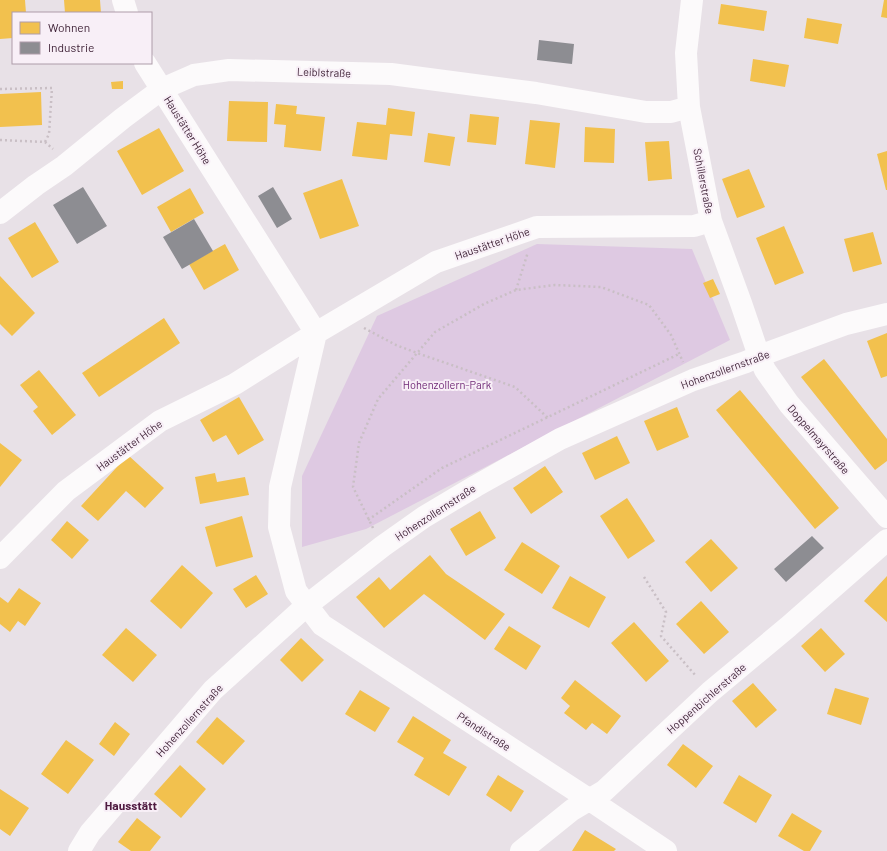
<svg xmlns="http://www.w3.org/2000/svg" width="887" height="851" font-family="Barlow,sans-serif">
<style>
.green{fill:#dec9e2}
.homes{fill:#f2c14e}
.industry{fill:#8d8d92}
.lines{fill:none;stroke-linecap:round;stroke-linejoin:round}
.path{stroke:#c9bfc5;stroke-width:2.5;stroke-dasharray:2 3;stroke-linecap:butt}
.street{stroke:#fcfafb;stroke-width:22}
.labels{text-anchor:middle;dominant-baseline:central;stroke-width:4;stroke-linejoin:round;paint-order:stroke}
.street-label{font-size:11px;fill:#3c1f34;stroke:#f8eff7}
.park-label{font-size:11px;fill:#6e2775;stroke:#f8eff7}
.neighbourhood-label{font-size:12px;font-weight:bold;fill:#4f1a40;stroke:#f8eff7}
</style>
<rect width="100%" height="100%" fill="#e8e1e7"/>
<path class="green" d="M537 244 692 249 730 340 366 529 302 547V476L377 316Z"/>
<path class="homes" d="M0 0H25L26 13H13V38L0 39Z
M64 0H100L101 13H65Z
M884 0H887V18L881 17Z
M721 4 767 11 764 31 718 24Z
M807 18 842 24 838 44 804 38Z
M753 59 789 65 785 87 750 81Z
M123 81V89H112L111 82Z
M41 92 42 125 0 127V94Z
M229 101 268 102 267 142 227 141Z
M276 104 297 106 296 114 325 117 321 151 284 147 286 125 274 124Z
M388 108 415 112 412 136 390 134 387 160 352 156 357 122 386 125Z
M470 114 499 117 496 145 467 142Z
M530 120 560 123 555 168 525 164Z
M585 127 615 129 614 163 584 162Z
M159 128 184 171 142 195 117 151Z
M428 133 455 137 450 166 424 162Z
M669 141 672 179 648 181 645 142Z
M887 151V190H886L877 154Z
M749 169 765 207 737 218 722 179Z
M342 179 359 226 320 239 303 193Z
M190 188 204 213 171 232 157 207Z
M35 222 59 262 32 278 8 238Z
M784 226 804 273 775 285 756 238Z
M873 232 882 264 853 272 844 239Z
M225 244 239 270 204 290 189 264Z
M0 276 35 313 12 336 0 324Z
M713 279 720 294 710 298 703 283Z
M164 318 180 343 99 397 82 373Z
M887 333V376L881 378 867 341Z
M824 359 887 439V461L875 470 801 377Z
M39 370 76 415 52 435 33 411 38 407 20 385Z
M740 390 839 508 815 529 716 410Z
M239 397 264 440 238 455 226 435 213 442 200 420Z
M677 407 689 437 657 451 644 421Z
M617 436 630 463 595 480 582 453Z
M0 443 22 460 0 487Z
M128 455 164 488 145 508 126 491 98 521 81 506Z
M545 466 563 492 531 514 513 488Z
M215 473 217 482 245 477 249 495 200 504 195 477Z
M627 498 655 541 628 559 600 516Z
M480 511 496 538 466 556 450 529Z
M242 516 253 557 216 567 205 527Z
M67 521 89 540 72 559 51 540Z
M711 539 738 568 711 592 685 562Z
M522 542 560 566 542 594 504 570Z
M430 555 446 574 505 614 485 640 424 594 384 628 356 597 379 577 390 590Z
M182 565 213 593 181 629 150 601Z
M256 575 268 594 246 608 233 589Z
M570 576 606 597 589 628 552 608Z
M887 576V622L864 601Z
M19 588 41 603 25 626 18 621 10 632 0 624V597L8 603Z
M701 601 729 632 704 654 676 624Z
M634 622 669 661 646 682 611 643Z
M509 626 541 646 526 670 494 649Z
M126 628 157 655 133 682 102 655Z
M821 628 845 654 825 672 801 646Z
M301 638 324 660 302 682 280 660Z
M575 680 621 716 607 734 592 723 586 730 564 713 570 706 561 698Z
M753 683 777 710 756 728 732 701Z
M835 688 869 698 861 725 827 714Z
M360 690 390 708 375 732 345 714Z
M413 716 451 740 443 753 467 767 449 796 414 775 424 758 397 742Z
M217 717 245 741 223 765 196 742Z
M115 722 130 734 114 756 99 744Z
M66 740 94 760 68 794 41 774Z
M683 744 713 766 696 788 667 765Z
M180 765 206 789 181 818 154 794Z
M498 775 524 791 511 812 486 795Z
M739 775 772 795 756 823 723 803Z
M0 789 29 808 10 836 0 829Z
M792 813 822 831 810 851H804L778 836Z
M137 818 161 837 150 851H131L118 842Z
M585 830 616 849 614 851H572Z"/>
<path class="industry" d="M539 40 574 44 572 64 537 60Z
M83 187 107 226 77 244 53 205Z
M273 187 292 219 277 228 258 196Z
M194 219 213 251 182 269 163 237Z
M812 536 824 548 786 582 774 569Z"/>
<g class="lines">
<path class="path" d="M0 89 52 88 49 134 45 142
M0 140 45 142 53 149
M516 290 528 252
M364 328 396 345 417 353 515 387 548 418
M368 520 442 468 679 354
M373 528 353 487 359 443 378 399 435 332 484 304 516 290 555 285 601 287 649 305 671 335 683 362
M644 577 666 612 661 636 696 676"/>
<path class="street" d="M123 0 127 13
M692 0 686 53 689 107 711 221 741 303 759 356 765 370 789 404 887 517
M145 63 316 333 280 487 279 527 296 591 322 625 590 800 666 851
M0 213 36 185 64 166 123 118 162 89 194 75 229 70 391 74 536 93 646 112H671L689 107
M0 558 66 491 160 421 235 384 316 333 436 262 537 227 694 226 711 221
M79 851 90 833 213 690 306 606 383 546 424 517 476 486 560 439 693 380 746 362 759 356 846 324 887 314
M521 851 572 810 604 791 710 692 788 627 887 540"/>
</g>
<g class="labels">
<g class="street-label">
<text transform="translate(324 72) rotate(2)">Leiblstraße</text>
<text transform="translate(188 130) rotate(58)">Haustätter Höhe</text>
<text transform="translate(704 181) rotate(79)">Schillerstraße</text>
<text transform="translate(492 243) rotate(-19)">Haustätter Höhe</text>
<text transform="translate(725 369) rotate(-20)">Hohenzollernstraße</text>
<text transform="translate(819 439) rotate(49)">Doppelmayrstraße</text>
<text transform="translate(129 445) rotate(-36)">Haustätter Höhe</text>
<text transform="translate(435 512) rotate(-33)">Hohenzollernstraße</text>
<text transform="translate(706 698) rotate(-41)">Hoppenbichlerstraße</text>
<text transform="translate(189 720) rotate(-48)">Hohenzollernstraße</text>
<text transform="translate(484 731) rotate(33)">Pfandlstraße</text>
</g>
<g class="park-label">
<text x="447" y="384">Hohenzollern-Park</text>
</g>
<g class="neighbourhood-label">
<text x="131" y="805">Hausstätt</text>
</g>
</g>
<rect x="12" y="12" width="140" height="52" fill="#f8eff7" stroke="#ad9ca9"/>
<rect x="20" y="22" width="20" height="12" fill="#f2c14e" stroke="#ad9ca9"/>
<text x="48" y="32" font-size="12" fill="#3c1f34">Wohnen</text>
<rect x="20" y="42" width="20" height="12" fill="#8d8d92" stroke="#ad9ca9"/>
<text x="48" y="52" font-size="12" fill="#3c1f34">Industrie</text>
</svg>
